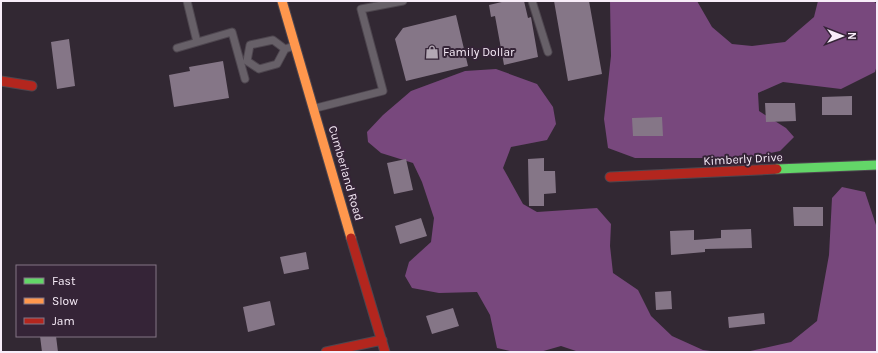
<svg xmlns="http://www.w3.org/2000/svg" width="878" height="353" font-family="Karla,sans-serif">
<style>
.forest{fill:#78487d}
.building{fill:#857687}
.lines{fill:none;stroke-linecap:round;stroke-linejoin:round}
.lane-casing{stroke:#4e464f;stroke-width:9}
.fast-casing{stroke:#4e464f;stroke-width:11}
.slow-casing{stroke:#4e464f;stroke-width:11}
.jam-casing{stroke:#4e464f;stroke-width:11}
.lane{stroke:#676068;stroke-width:7}
.fast{stroke:#63d668;stroke-width:9}
.slow{stroke:#ff974d;stroke-width:9}
.jam{stroke:#b3261e;stroke-width:9}
.labels{text-anchor:middle;dominant-baseline:central;stroke-width:4;stroke-linejoin:round;paint-order:stroke}
.poi-label{font-size:12px;fill:#f8edf9;stroke:#352437;text-anchor:start}
.street-label{font-size:12px;fill:#f8edf9;stroke:#352437}
</style>
<rect width="100%" height="100%" fill="#322833"/>
<path class="forest" d="M610 1H697L712 27 732 44 752 46 785 42 814 17 818 1H873L877 4V65L875 72 841 89 783 82 758 93 759 111 786 128 794 137 780 151 746 158H635L608 148 604 119 611 56Z
M496 69 537 84 553 107 556 124 547 140 511 147 503 168 523 204 537 212 597 208 611 224 610 246 613 273 638 290 651 316 672 336 703 350 719 352H579L561 346 540 352H514L497 348 490 315 477 292 439 293 412 288 405 276 409 262 431 242 434 218 422 182 413 163 381 153 368 142 367 132 383 115 411 91 465 71Z
M842 187 865 192 877 228V352H746L791 342 817 321 829 255 832 198Z"/>
<path class="building" d="M506 1H524L528 18 531 17 538 57 504 65 495 16 491 17 489 5Z
M554 1H589L602 74 568 81Z
M456 15 468 66 406 81 395 39 403 28Z
M69 39 75 86 57 89 51 42Z
M223 61 229 98 174 107 169 75 190 71 189 67Z
M852 96V115H822V97Z
M765 103H795L796 121 766 122Z
M662 117 663 136H633L632 118Z
M544 158V171H555L556 193 544 194V206H529L528 159Z
M406 159 413 190 394 194 387 163Z
M793 207H823V226H794Z
M421 218 427 236 400 244 395 226Z
M751 229 752 248 705 249V252L671 255 670 231 694 230V240L721 238V230Z
M306 252 309 269 284 274 280 257Z
M671 291 672 309 656 310 655 292Z
M270 301 275 325 248 332 243 307Z
M453 308 459 326 432 334 426 316Z
M764 313 765 324 729 328 728 317Z
M40 336H56L58 352H42Z"/>
<g class="lines">
<g class="lane-casing">
<path id="lane" d="M187 1 197 42
M532 1 548 52
M177 48 232 32 245 79
M247 61 259 69 277 64 285 49 294 46
M247 61 250 45 273 40 285 49
M316 108 383 91 361 9 403 1"/>
</g>
<g class="fast-casing">
<path id="fast" d="M777 169 877 165"/>
</g>
<g class="slow-casing">
<path id="slow" d="M282 1 351 238"/>
</g>
<g class="jam-casing">
<path id="jam" d="M1 81 32 86
M610 177 777 169
M351 238 385 352
M326 352 382 340"/>
</g>
<use href="#lane" class="lane"/>
<use href="#fast" class="fast"/>
<use href="#slow" class="slow"/>
<use href="#jam" class="jam"/>
</g>
<defs>
<g id="shop-bare" transform="scale(1.08)"><path d="M-5-2.5h2.3a2.7 3.5 0 0 1 5.4 0H5L5.5 6h-11ZM-1.5-2.5h3a1.5 2.3 0 0 0-3 0Z" fill="#b3a8b4" stroke="#352437" stroke-width="2.5" paint-order="stroke"/></g>
</defs>
<g fill-rule="evenodd">
<use href="#shop-bare" x="432" y="52"/>
</g>
<g class="labels">
<g class="poi-label">
<text x="443" y="52">Family Dollar</text>
</g>
<g class="street-label">
<text transform="translate(743 159) rotate(-3)">Kimberly Drive</text>
<text transform="translate(346 173) rotate(74)">Cumberland Road</text>
</g>
</g>
<rect width="878" height="353" fill="none" stroke="#f8edf9" stroke-width="4"/>
<rect x="16" y="265" width="140" height="72" fill="#352437" stroke="#837485"/>
<rect x="24" y="278" width="20" height="6" fill="#63d668" stroke="#837485"/>
<text x="52" y="285" font-size="12" fill="#f8edf9">Fast</text>
<rect x="24" y="298" width="20" height="6" fill="#ff974d" stroke="#837485"/>
<text x="52" y="305" font-size="12" fill="#f8edf9">Slow</text>
<rect x="24" y="318" width="20" height="6" fill="#b3261e" stroke="#837485"/>
<text x="52" y="325" font-size="12" fill="#f8edf9">Jam</text>
<g transform="translate(842 36) rotate(90)" stroke="#352437" stroke-width="3" paint-order="stroke">
<path d="M0-3L7 15L0 10L-7 15Z" fill="#f8edf9"/>
<text y="-6" font-size="11" font-weight="bold" text-anchor="middle" fill="#f8edf9">N</text>
</g>
</svg>
